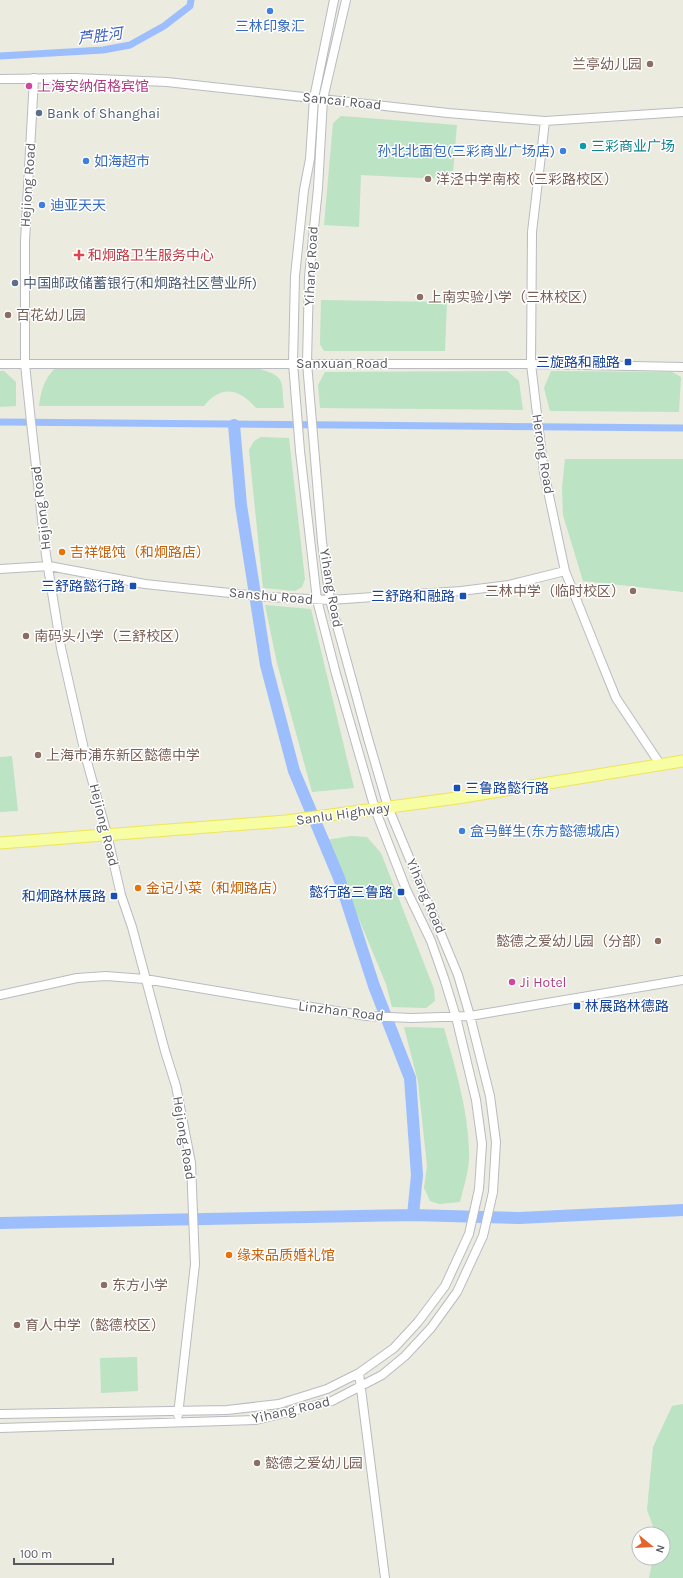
<svg xmlns="http://www.w3.org/2000/svg" width="683" height="1578" font-family="Karla,'Noto Sans SC',sans-serif">
<style>
.green{fill:#bbe3c4}
.lines{fill:none;stroke-linecap:round;stroke-linejoin:round}
.canal{stroke:#9dbefd;stroke-width:7}
.river{stroke:#9dbefd;stroke-width:12}
.minor-casing{stroke:#babbc1;stroke-width:10}
.major-casing{stroke:#eee556;stroke-width:13}
.minor{stroke:#fff;stroke-width:8}
.major{stroke:#f7fda2;stroke-width:11}
.shop-dot{fill:#3f7fe0;stroke:#fff;stroke-width:1.5}
.education-dot{fill:#8d6e63;stroke:#fff;stroke-width:1.5}
.hotel-dot{fill:#d1479c;stroke:#fff;stroke-width:1.5}
.service-dot{fill:#5c6f8a;stroke:#fff;stroke-width:1.5}
.culture-dot{fill:#0f9aa8;stroke:#fff;stroke-width:1.5}
.health-dot{fill:#e0444e;stroke:#fff;stroke-width:1.5}
.transit-dot{fill:#1a4fb4;stroke:#fff;stroke-width:1.5}
.food-dot{fill:#e8710a;stroke:#fff;stroke-width:1.5}
.labels{text-anchor:middle;dominant-baseline:central;stroke-width:3;stroke-linejoin:round;paint-order:stroke}
.shop-label{font-size:14px;fill:#366cbe;stroke:#fff;text-anchor:start}
.education-label{font-size:14px;fill:#785e54;stroke:#fff;text-anchor:start}
.hotel-label{font-size:14px;fill:#b23c85;stroke:#fff;text-anchor:start}
.street-label{font-size:14px;fill:#585a60;stroke:#fff}
.service-label{font-size:14px;fill:#4e5e75;stroke:#fff;text-anchor:start}
.culture-label{font-size:14px;fill:#0d838f;stroke:#fff;text-anchor:start}
.health-label{font-size:14px;fill:#be3a42;stroke:#fff;text-anchor:start}
.transit-label{font-size:14px;fill:#164399;stroke:#fff;text-anchor:end}
.food-label{font-size:14px;fill:#c56008;stroke:#fff;text-anchor:start}
.water-label{font-size:15px;font-style:italic;fill:#4263bf;stroke:#fff}
</style>
<rect width="100%" height="100%" fill="#ebebdf"/>
<path class="green" d="M341 116 457 125 453 172 441 179 361 175 359 227 324 225 333 123Z
M321 300 447 302 445 351H324L320 344Z
M54 369H260C287 377 281 382 284 408H256C239 388 221 385 204 406H39C41 391 44 380 54 369Z
M0 371H4L16 382V406L0 407Z
M507 371 519 381 523 410 320 408 318 385 325 372Z
M551 371 672 372 681 377 679 412 550 411 544 388Z
M261 437 289 438 305 579 302 587 295 591 263 588 249 450 254 441Z
M565 459H683V592L583 581 563 515 562 488Z
M265 605 311 609 354 788 312 792 277 663Z
M12 756 18 811 0 812V757Z
M351 836 367 837 381 853 434 989 435 1001 426 1008 392 1007 386 984 326 840Z
M404 1027 444 1028C455 1067 468 1109 469 1151 470 1168 464 1186 460 1202L439 1204 430 1201 424 1188 427 1166 418 1082Z
M137 1357 138 1391 101 1393 100 1358Z
M683 1404V1578H649L653 1558H663V1534H656L647 1510 653 1447 672 1406Z"/>
<g class="lines">
<path class="canal" d="M0 56 103 50 130 45 164 26 190 6 191 0
M0 422 683 428"/>
<path class="river" d="M234 425 241 505 266 665 294 771 339 878 374 986 410 1078 417 1175 413 1215
M0 1223 413 1215 519 1218 683 1210"/>
<g class="minor-casing">
<path id="minor" d="M34 78 25 241V364L31 422 46 555 61 648 86 758 107 834 121 895 132 927 165 1051 176 1086 191 1163 195 1264 178 1415
M0 79 75 78 167 82 448 113 545 121 683 112
M545 121 532 232 531 364 544 472 565 571 599 656 616 698 660 764
M0 364H531L683 367
M0 569 49 566 145 584 268 597 330 600 461 591 509 585 565 571
M0 995 77 978 106 976 145 979 366 1016 412 1018 470 1016 683 980
M359 1373 385 1578
M0 1414 227 1410 279 1404 327 1389 359 1373 394 1348 418 1322 445 1286 469 1234 479 1189 482 1144 476 1100 456 1017 444 978 431 941 406 889 375 809 336 674 317 600 300 451 293 363 295 276 304 190 310 159 314 98 334 0
M0 1428 256 1420 332 1401 382 1375 405 1356 431 1328 457 1292 483 1236 493 1192 496 1142 490 1096 470 1016 458 975 388 807 367 735 330 600 322 542 307 363 309 277 318 188 323 99 346 0"/>
</g>
<g class="major-casing">
<path id="major" d="M0 843 286 821 457 798 683 761"/>
</g>
<use href="#minor" class="minor"/>
<use href="#major" class="major"/>
</g>
<g class="shop-dot">
<circle cx="270" cy="11" r="4"/>
<circle cx="563" cy="151" r="4"/>
<circle cx="86" cy="161" r="4"/>
<circle cx="42" cy="205" r="4"/>
<circle cx="462" cy="831" r="4"/>
</g>
<g class="education-dot">
<circle cx="650" cy="64" r="4"/>
<circle cx="428" cy="179" r="4"/>
<circle cx="420" cy="297" r="4"/>
<circle cx="8" cy="315" r="4"/>
<circle cx="633" cy="591" r="4"/>
<circle cx="26" cy="636" r="4"/>
<circle cx="38" cy="755" r="4"/>
<circle cx="658" cy="941" r="4"/>
<circle cx="104" cy="1285" r="4"/>
<circle cx="17" cy="1325" r="4"/>
<circle cx="257" cy="1463" r="4"/>
</g>
<g class="hotel-dot">
<circle cx="29" cy="86" r="4"/>
<circle cx="512" cy="982" r="4"/>
</g>
<g class="service-dot">
<circle cx="39" cy="113" r="4"/>
<circle cx="15" cy="283" r="4"/>
</g>
<circle class="culture-dot" cx="583" cy="146" r="4"/>
<path class="health-dot" d="M77 249h4v4h4v4h-4v4h-4v-4h-4v-4h4z"/>
<g class="transit-dot">
<rect x="624" y="358" width="8" height="8" rx="2"/>
<rect x="129" y="582" width="8" height="8" rx="2"/>
<rect x="459" y="592" width="8" height="8" rx="2"/>
<rect x="453" y="784" width="8" height="8" rx="2"/>
<rect x="397" y="888" width="8" height="8" rx="2"/>
<rect x="110" y="892" width="8" height="8" rx="2"/>
<rect x="573" y="1002" width="8" height="8" rx="2"/>
</g>
<g class="food-dot">
<circle cx="62" cy="552" r="4"/>
<circle cx="138" cy="888" r="4"/>
<circle cx="229" cy="1255" r="4"/>
</g>
<g class="labels">
<g class="shop-label">
<text x="270" y="26" text-anchor="middle">三林印象汇</text>
<text x="555" y="151" text-anchor="end">孙北北面包(三彩商业广场店)</text>
<text x="94" y="161">如海超市</text>
<text x="50" y="205">迪亚天天</text>
<text x="470" y="831">盒马鲜生(东方懿德城店)</text>
</g>
<g class="education-label">
<text x="642" y="64" text-anchor="end">兰亭幼儿园</text>
<text x="436" y="179">洋泾中学南校（三彩路校区）</text>
<text x="428" y="297">上南实验小学（三林校区）</text>
<text x="16" y="315">百花幼儿园</text>
<text x="625" y="591" text-anchor="end">三林中学（临时校区）</text>
<text x="34" y="636">南码头小学（三舒校区）</text>
<text x="46" y="755">上海市浦东新区懿德中学</text>
<text x="650" y="941" text-anchor="end">懿德之爱幼儿园（分部）</text>
<text x="112" y="1285">东方小学</text>
<text x="25" y="1325">育人中学（懿德校区）</text>
<text x="265" y="1463">懿德之爱幼儿园</text>
</g>
<g class="hotel-label">
<text x="37" y="86">上海安纳佰格宾馆</text>
<text x="520" y="982">Ji Hotel</text>
</g>
<g class="street-label">
<text transform="translate(342 101) rotate(6)">Sancai Road</text>
<text transform="translate(28 185) rotate(-86)">Hejiong Road</text>
<text transform="translate(311 266) rotate(-87)">Yihang Road</text>
<text x="342" y="363">Sanxuan Road</text>
<text transform="translate(543 454) rotate(81)">Herong Road</text>
<text transform="translate(41 508) rotate(-97)">Hejiong Road</text>
<text transform="translate(331 588) rotate(80)">Yihang Road</text>
<text transform="translate(271 596) rotate(5)">Sanshu Road</text>
<text transform="translate(343 814) rotate(-8)">Sanlu Highway</text>
<text transform="translate(104 825) rotate(76)">Hejiong Road</text>
<text transform="translate(426 896) rotate(67)">Yihang Road</text>
<text transform="translate(341 1011) rotate(7)">Linzhan Road</text>
<text transform="translate(184 1138) rotate(81)">Hejiong Road</text>
<text transform="translate(291 1410) rotate(-13)">Yihang Road</text>
</g>
<g class="service-label">
<text x="47" y="113">Bank of Shanghai</text>
<text x="23" y="283">中国邮政储蓄银行(和炯路社区营业所)</text>
</g>
<g class="culture-label">
<text x="591" y="146">三彩商业广场</text>
</g>
<g class="health-label">
<text x="88" y="255">和炯路卫生服务中心</text>
</g>
<g class="transit-label">
<text x="620" y="362">三旋路和融路</text>
<text x="125" y="586">三舒路懿行路</text>
<text x="455" y="596">三舒路和融路</text>
<text x="465" y="788" text-anchor="start">三鲁路懿行路</text>
<text x="393" y="892">懿行路三鲁路</text>
<text x="106" y="896">和炯路林展路</text>
<text x="585" y="1006" text-anchor="start">林展路林德路</text>
</g>
<g class="food-label">
<text x="70" y="552">吉祥馄饨（和炯路店）</text>
<text x="146" y="888">金记小菜（和炯路店）</text>
<text x="237" y="1255">缘来品质婚礼馆</text>
</g>
<g class="water-label">
<text transform="translate(100 36) rotate(-7)">芦胜河</text>
</g>
</g>
<g transform="translate(651 1546) rotate(108)"><circle r="19" fill="#ffffff" stroke="#bcbdbf"/>
<path d="M0-3L7 15L0 10L-7 15Z" fill="#e5642c"/>
<text y="-6" font-size="11" font-weight="bold" text-anchor="middle" fill="#585a60">N</text>
</g>
<path d="M14 1558v6h99v-6" fill="none" stroke="#585a60" stroke-width="2"/>
<text x="20" y="1558" font-size="12" fill="#585a60" stroke="#ffffff" stroke-width="3" paint-order="stroke">100 m</text>
</svg>
